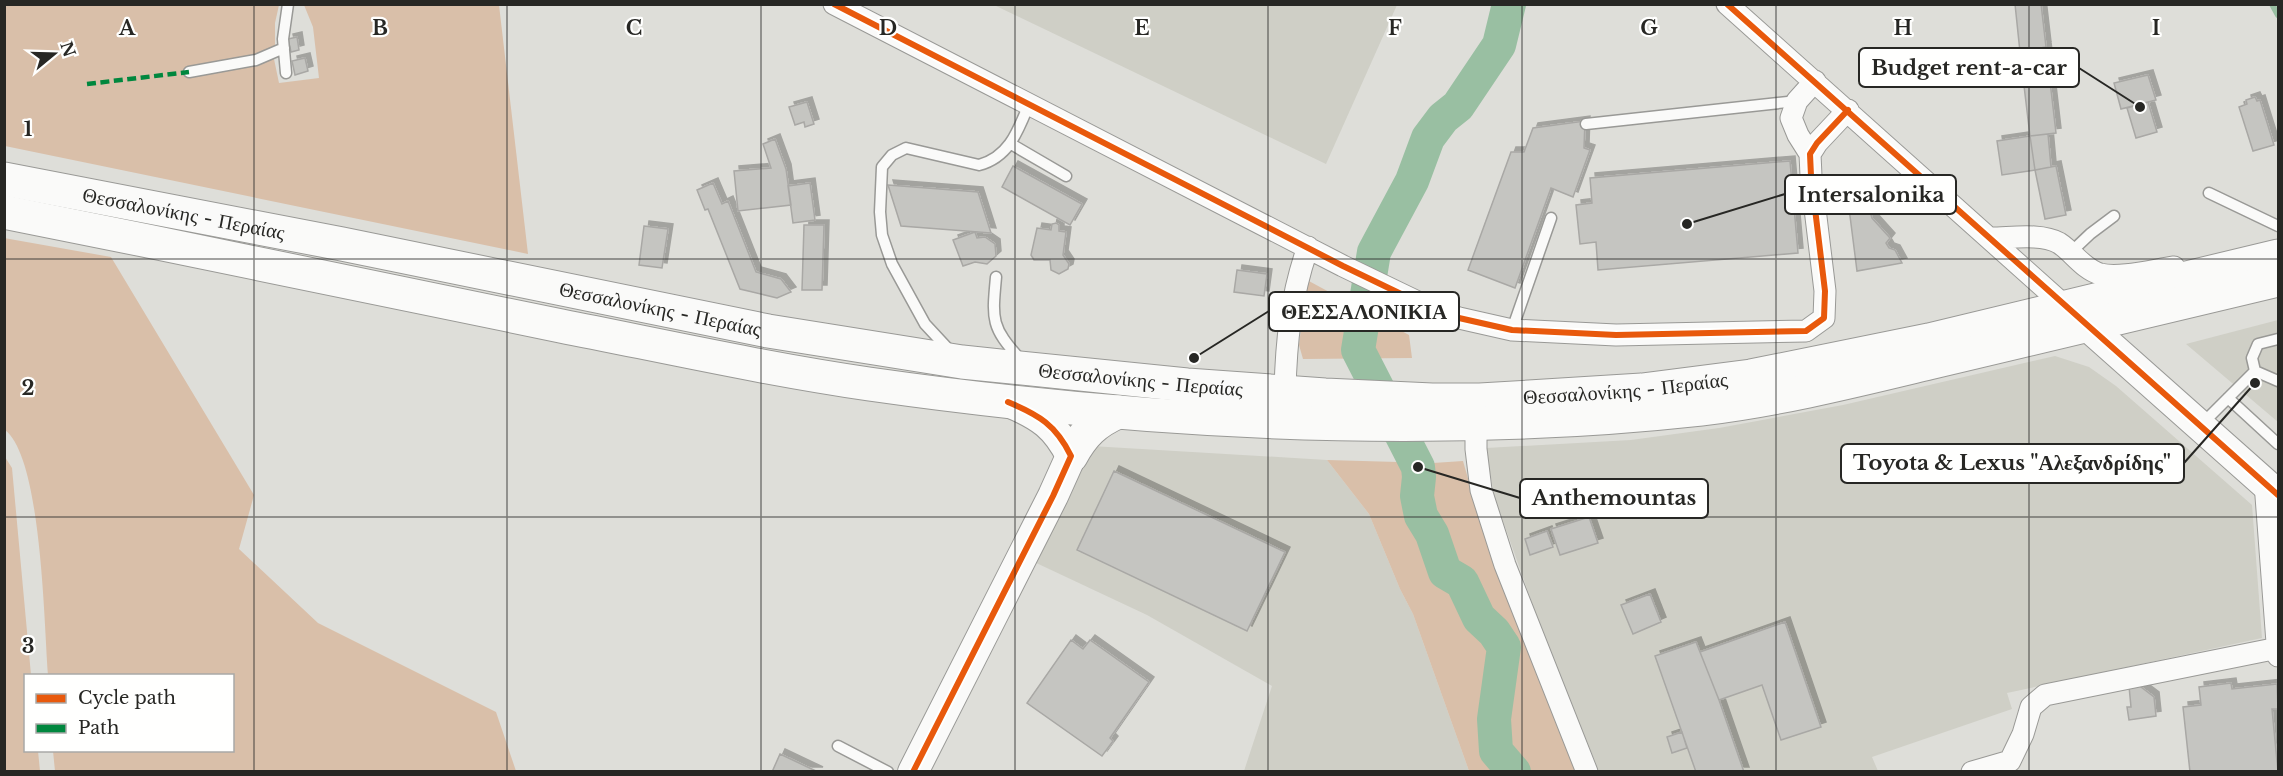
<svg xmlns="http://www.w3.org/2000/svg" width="2283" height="776" font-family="'Libre Baskerville',serif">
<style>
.built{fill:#cfcfc6}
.green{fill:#d9bfa9}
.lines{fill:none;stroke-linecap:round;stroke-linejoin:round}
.stream{stroke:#99bfa2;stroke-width:6}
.river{stroke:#99bfa2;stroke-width:34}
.building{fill:#c5c5c1;stroke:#a9a8a5;stroke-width:1.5;filter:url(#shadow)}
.lane-casing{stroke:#999996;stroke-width:13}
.street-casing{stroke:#999996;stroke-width:23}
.secondary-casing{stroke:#999996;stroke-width:32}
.primary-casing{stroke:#999996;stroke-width:35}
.lane{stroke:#fafaf9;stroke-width:10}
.street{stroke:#fafaf9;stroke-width:21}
.secondary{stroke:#fafaf9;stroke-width:30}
.primary{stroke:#fafaf9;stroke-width:33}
.quiet{stroke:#00873e;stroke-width:4.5;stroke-dasharray:9 4.5;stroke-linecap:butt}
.cycleway-casing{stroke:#fffffe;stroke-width:10}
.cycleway{stroke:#e8590c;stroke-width:6}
.grid{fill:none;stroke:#272724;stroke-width:1.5;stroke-opacity:0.55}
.labels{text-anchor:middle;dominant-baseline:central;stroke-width:4.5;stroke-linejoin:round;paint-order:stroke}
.street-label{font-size:20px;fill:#272724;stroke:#fffffe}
.grid-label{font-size:20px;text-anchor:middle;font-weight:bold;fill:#272724;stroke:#fffffe;stroke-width:4.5;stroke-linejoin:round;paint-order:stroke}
.leader{fill:none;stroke:#272724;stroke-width:2}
.callout-dot{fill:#272724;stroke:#fffffe;stroke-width:2}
.callout{fill:#fffffe;stroke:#272724;stroke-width:2}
.callout-label{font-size:21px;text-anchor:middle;font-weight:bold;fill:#272724}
</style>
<defs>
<filter id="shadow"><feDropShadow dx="5" dy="-5" stdDeviation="0" flood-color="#0004"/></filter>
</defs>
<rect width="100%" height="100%" fill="#deded9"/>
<path class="built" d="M994 5 1397 4V5L1326 164Z
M2278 320V422L2186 344Z
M2055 356 2089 367 2116 386 2252 505 2262 638 2007 693 2012 709 1872 757 1878 771H1599L1546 642 1494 496 1486 448 1631 440 1719 428 1843 405Z
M1091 446 1327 460 1369 514 1400 589 1413 614 1469 771H1244L1272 686 1147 615 1032 561Z"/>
<path class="green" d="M5 5H279L275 23V46L236 69 274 59 279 83 319 78 313 27 304 5H499L528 254 5 146Z
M4 238 111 257 254 495 239 549 318 623 496 712 516 771H55L53 751 232 750V676L48 675C44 626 42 458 5 430Z
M1307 280 1409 335 1412 358 1303 359 1299 345Z
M5 457 12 468 31 675 26 676V750L38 751 40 771H5Z
M1327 460 1433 463 1463 461 1473 496 1578 771H1469L1413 614 1400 589 1369 514Z"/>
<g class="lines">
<path class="stream" d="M2272 4 2278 15"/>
<path class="river" d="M1509 4 1499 45 1458 106 1443 118 1428 138 1412 181 1374 252 1358 350 1418 467 1419 477 1417 496 1421 516 1432 534 1445 572 1462 582 1479 618 1494 632 1504 647 1494 719 1496 751 1514 772"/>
</g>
<path class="building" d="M2015 4H2041L2046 47 2020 52Z
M297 37 299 50 291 52 288 39Z
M2046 47 2056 133 2030 136 2020 52Z
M305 58 308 71 295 75 292 61Z
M2148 75 2156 100 2121 109 2114 83Z
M2255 97 2257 101 2260 100 2274 145 2253 151 2239 107 2247 104 2246 100Z
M807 102 814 124 805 127 804 122 795 125 789 107Z
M2148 102 2157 132 2136 138 2127 108Z
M1585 121 1584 148 1590 150 1573 197 1551 188 1515 288 1468 270 1511 152H1524L1533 128Z
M2048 134 2051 167 2035 170 2030 136Z
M2030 136 2035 170 2002 175 1997 141Z
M775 139 786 169 791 205 738 211 734 171 771 168 763 144Z
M1790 161 1798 253 1598 270 1596 242 1580 244 1576 205 1592 203 1590 178Z
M1013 166 1082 204 1070 225 1002 187Z
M2056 166 2066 215 2045 219 2035 170Z
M713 183 722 204 728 201 756 272 781 279 791 292 777 298 740 289 708 209 705 210 697 190Z
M810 183 815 220 793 223 788 186Z
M888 185 978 192 991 233 901 226Z
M1864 205 1866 209 1869 208 1872 218 1890 238 1886 243 1889 248 1895 250 1902 263 1857 271 1849 208Z
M1056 223 1059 225V231L1066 232 1063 255 1069 264 1068 269 1059 274 1051 270 1050 260H1034L1031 255 1037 228 1051 230 1052 224Z
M804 225H824L822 290H802Z
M644 226 668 229 662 268 639 265Z
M975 232 977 238 985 237 995 244 996 256 987 264 975 262 963 266 953 240Z
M1237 270 1267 274 1264 296 1234 292Z
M1114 471 1285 552 1247 631 1077 550Z
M1605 505 1608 514 1599 518 1595 508Z
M1589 517 1598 543 1560 555 1551 529Z
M1547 531 1553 547 1530 555 1525 539Z
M1650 594 1661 622 1633 634 1621 605Z
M1785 622 1821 727 1781 740 1762 685 1719 700 1700 652Z
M1071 640 1083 649 1090 640 1149 682 1110 738 1113 741 1102 756 1027 703Z
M1696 642 1719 700 1744 772H1696L1655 656Z
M2231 683 2232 689 2277 684 2278 709H2272L2278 772H2190L2183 707 2201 705 2199 687Z
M2137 684 2154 697 2156 716 2129 720 2127 707H2131L2129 686Z
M1682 732 1687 748 1672 753 1667 737Z
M780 754 818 772H772Z"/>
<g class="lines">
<g class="lane-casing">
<path id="lane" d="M189 72 256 60 284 48
M286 73 283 39 288 4
M1586 124 1797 101
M1011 144 1066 176
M2209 193 2278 226
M2070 253 2090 234 2114 216
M996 277C992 320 991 327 1020 359
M1512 330 1551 218
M951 352 925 324 892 264 882 235 880 212 882 167 892 155 906 148 979 165C1009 157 1018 131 1029 104
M2255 371 2278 381
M2228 398 2278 444
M2201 425 2255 371 2252 358 2258 344 2278 339
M838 746 888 772"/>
</g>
<g class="street-casing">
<path id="street" d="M834 4 1343 266 1424 305 1459 318 1512 330 1616 335 1806 331 1824 318 1825 291 1811 176 1810 154 1817 143 1848 110
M1727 4 2066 307
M1810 154 1798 135 1791 118 1797 101 1815 81
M1991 238C2011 238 2041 233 2059 243 2073 252 2083 269 2100 274 2119 279 2153 270 2174 267
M1285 392C1286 342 1291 295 1308 247
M1476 423V449L1481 490 1505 565 1587 772
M2265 483 2278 656
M1972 772 2010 761 2023 734 2031 707 2045 695 2278 648"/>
</g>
<g class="secondary-casing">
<path id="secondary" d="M2073 313 2278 495
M913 772 1053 496 1071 456C1056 426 1041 416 1011 403"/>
</g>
<g class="primary-casing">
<g id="primary">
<path id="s1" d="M4 179 342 244 768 331 962 362 1187 385 1325 395 1432 400H1480L1642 390 1751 376 1929 340 2278 256"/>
<path d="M4 212C190 249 376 288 561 326 663 346 766 369 869 384 1143 423 1426 439 1701 409 1778 400 1854 381 1929 363 2046 336 2162 308 2278 280"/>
<path d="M1071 456C1083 434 1095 422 1118 412"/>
</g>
</g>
<use href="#lane" class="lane"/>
<use href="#street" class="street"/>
<use href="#secondary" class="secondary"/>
<use href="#primary" class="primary"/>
<path class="quiet" d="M87 84 189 72"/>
<g class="cycleway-casing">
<path id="cycleway" d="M834 4 1343 266 1424 305 1459 318 1512 330 1616 335 1806 331 1824 318 1825 291 1811 176 1810 154 1817 143 1848 110
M1727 4 2278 495
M913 772 1053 496 1071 456C1056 425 1039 415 1008 402"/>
</g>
<use href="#cycleway" class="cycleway"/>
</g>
<path class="grid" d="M254 4V772M507 4V772M761 4V772M1015 4V772M1268 4V772M1522 4V772M1776 4V772M2029 4V772M4 259H2278M4 517H2278"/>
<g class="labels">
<g class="street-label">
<text stroke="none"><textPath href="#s1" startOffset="183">Θεσσαλονίκης - Περαίας</textPath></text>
<text stroke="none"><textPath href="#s1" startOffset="669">Θεσσαλονίκης - Περαίας</textPath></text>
<text stroke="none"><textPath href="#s1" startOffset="1155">Θεσσαλονίκης - Περαίας</textPath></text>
<text stroke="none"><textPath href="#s1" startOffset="1641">Θεσσαλονίκης - Περαίας</textPath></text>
</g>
</g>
<g class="grid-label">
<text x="127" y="35">A</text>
<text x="380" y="35">B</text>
<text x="634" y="35">C</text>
<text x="888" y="35">D</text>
<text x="1142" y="35">E</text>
<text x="1395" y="35">F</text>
<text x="1649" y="35">G</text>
<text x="1903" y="35">H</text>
<text x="2156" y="35">I</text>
<text x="28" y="136">1</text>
<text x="28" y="395">2</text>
<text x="28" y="653">3</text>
</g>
<path class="leader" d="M2140 107L2079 68M1687 224L1785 194M1194 358L1269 311M2255 383L2184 463M1418 467L1520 498"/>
<g class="callout-dot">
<circle cx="2140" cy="107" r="6"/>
<circle cx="1687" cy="224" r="6"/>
<circle cx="1194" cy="358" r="6"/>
<circle cx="2255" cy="383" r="6"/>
<circle cx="1418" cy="467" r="6"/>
</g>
<g class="callout">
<rect x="1859" y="48" width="220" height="39" rx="6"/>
<rect x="1785" y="175" width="171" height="39" rx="6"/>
<rect x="1269" y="292" width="190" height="39" rx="6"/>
<rect x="1841" y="444" width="343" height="39" rx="6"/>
<rect x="1520" y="479" width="188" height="39" rx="6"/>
</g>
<g class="callout-label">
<text x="1969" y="75">Budget rent-a-car</text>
<text x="1871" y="202">Intersalonika</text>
<text x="1364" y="319">ΘΕΣΣΑΛΟΝΙΚΙΑ</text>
<text x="2012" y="470">Toyota &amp; Lexus "Αλεξανδρίδης"</text>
<text x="1614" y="505">Anthemountas</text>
</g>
<rect width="2283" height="776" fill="none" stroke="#272724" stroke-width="12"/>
<rect x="24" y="674" width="210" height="78" fill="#fffffe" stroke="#a9a9a7" stroke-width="1.5"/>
<rect x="36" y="694" width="30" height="9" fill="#e8590c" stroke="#a9a9a7" stroke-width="1.5"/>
<text x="78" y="704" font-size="18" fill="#272724">Cycle path</text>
<rect x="36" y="724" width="30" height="9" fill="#00873e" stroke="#a9a9a7" stroke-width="1.5"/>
<text x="78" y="734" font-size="18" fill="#272724">Path</text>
<g transform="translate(54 54) rotate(71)" stroke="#fffffe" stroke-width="4.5" paint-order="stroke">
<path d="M0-4.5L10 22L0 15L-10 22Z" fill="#272724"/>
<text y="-9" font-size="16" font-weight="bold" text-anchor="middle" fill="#272724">N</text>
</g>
</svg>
